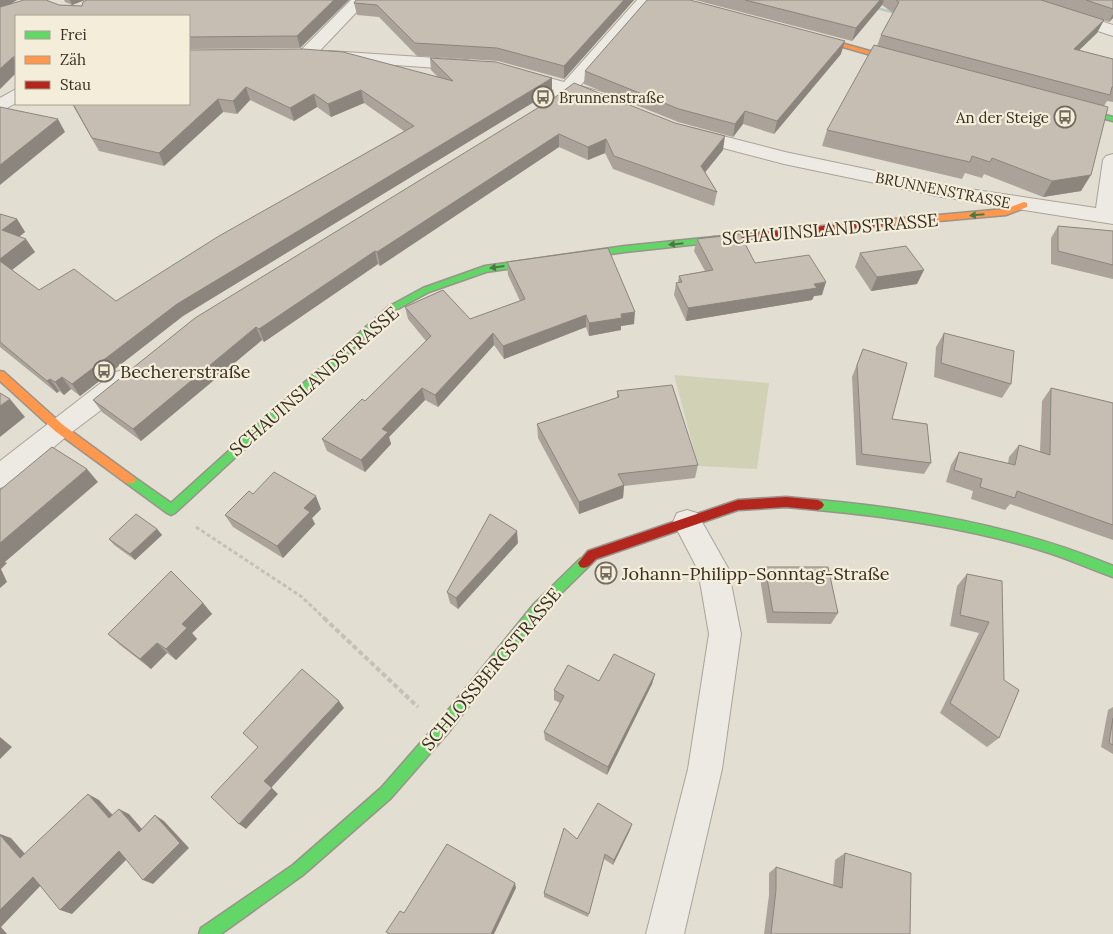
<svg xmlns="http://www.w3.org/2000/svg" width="1113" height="934" font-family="Lora,serif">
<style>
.green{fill:#d1d2b5}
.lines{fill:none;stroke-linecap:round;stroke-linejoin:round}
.stream{fill:#bbc9c1;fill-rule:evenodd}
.street-casing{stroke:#a9a49a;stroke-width:2}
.fast-casing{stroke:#99938a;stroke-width:3}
.slow-casing{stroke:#99938a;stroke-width:3}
.jam-casing{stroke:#99938a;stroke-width:3}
.path-far1{stroke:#c4c1b9;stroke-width:3;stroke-dasharray:4 2.5;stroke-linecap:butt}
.path{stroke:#c4c1b9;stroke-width:4;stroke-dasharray:5 3;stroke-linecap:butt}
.street{fill:#eceae2;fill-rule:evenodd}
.fast{fill:#63d668;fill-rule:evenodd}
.slow{fill:#ff974d;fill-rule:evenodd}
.jam{fill:#b3261e;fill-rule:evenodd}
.wall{fill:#aba39a}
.shaded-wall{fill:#8b857d}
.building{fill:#c7beb3;stroke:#8b857d}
.oneway{fill:#4b7942}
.labels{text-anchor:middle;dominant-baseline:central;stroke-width:4.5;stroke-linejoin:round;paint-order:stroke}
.far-poi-label{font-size:15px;fill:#382d22;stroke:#f3edd9;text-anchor:start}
.far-street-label{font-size:15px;fill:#382d22;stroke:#f3edd9}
.street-label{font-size:18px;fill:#382d22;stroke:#f3edd9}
.poi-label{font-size:18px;fill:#382d22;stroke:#f3edd9;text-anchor:start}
</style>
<rect width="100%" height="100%" fill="#e3ded2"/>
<path class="green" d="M674 375 769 383 757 469 698 466Z"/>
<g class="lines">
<path class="stream" d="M842 0H852L908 15 905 17Z"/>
<g class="street-casing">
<path id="street" d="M351 0H368L312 59H300L297 55 300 51Z
M637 0H654L580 86 609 94 611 98 609 102 602 104 571 95 563 102H549L547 98 554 90 510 78 507 74 510 70 516 69 564 82Z
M1011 0H1035L1113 25V36L1013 3Z
M330 51 466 60 472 61 475 65 472 69 466 70 324 60 321 56 324 52Z
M16 89V103L0 112V98Z
M688 127 785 152 942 185 1096 208 1103 160 1106 156 1113 154V224L942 197 784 164 681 137 678 133 681 129Z
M124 370 133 372 137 379 133 386 68 435 10 485 0 488V461L115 372Z
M687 510 697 513 728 568 741 634 722 769 684 934H646L688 769 709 634 698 570 673 522 677 513Z"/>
</g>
<g class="fast-casing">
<path id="fast" d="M1067 105 1113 117V121L1067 109Z
M714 237 718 240 717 242 625 252 486 272 429 292 394 311 175 513 171 515 167 513 126 483 124 480 126 477H134L171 503 388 307 423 288 485 266 625 246Z
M818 500C918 509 1021 527 1113 566V577C1090 569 1069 559 1046 552 973 529 894 517 818 510L814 508 812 505 814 502Z
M584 558 588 559 590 563 588 567 542 612 447 734 391 798 303 875 221 934H199L201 928 293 865 381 788 437 724 534 604 580 559Z"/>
</g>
<g class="slow-casing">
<path id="slow" d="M805 34H809L909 62 902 64 805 36Z
M1024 202 1027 203V207L1006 215 883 226 879 223 883 220 1005 209Z
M0 371 4 372 63 425 134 477 136 480 134 483H126L55 431 0 381Z"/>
</g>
<g class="jam-casing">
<path id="jam" d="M883 220 886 221V225L714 243 710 240 714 237Z
M786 497 818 500 822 502 824 505 822 508 818 510 786 507 738 510 596 559C591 564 587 570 580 567L578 563 588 551 738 500Z"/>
</g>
<path class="path-far1" d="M196 527 302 597 325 619"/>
<path class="path" d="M324 618 418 707"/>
<use href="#street" class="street"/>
<use href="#fast" class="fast"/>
<use href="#slow" class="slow"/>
<use href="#jam" class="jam"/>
</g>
<path class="wall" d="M0 0H17L10 4 82 6 87 0H349L300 48 189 49V50L438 77 431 70 430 58 552 91 183 316 80 396 71 389 64 395 59 391 57 393 0 347V214L17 219 25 232 19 237 35 252 12 270 39 290 116 301 404 131 364 103 331 117 317 107 294 121 250 100 237 114 223 112 164 166 99 151 72 104H189V16H16V73L0 89Z
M64 0H85L72 5 65 2Z
M634 0 564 79 498 61 417 56 379 17 357 15 354 3Z
M695 0H1041L1104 20 1097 33 1079 50 1113 59V102L1107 101 1104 106 1081 191 1043 197 984 174 982 178 965 173 962 179 822 146 827 130 877 46 881 35 893 13 882 5 852 41Z
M1041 0H1113V18L1109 22Z
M841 54 774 134 743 124 733 137 678 122 584 84 585 71Z
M554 98 723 150 705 172 717 192 714 206 613 169 605 153 588 160 559 147 380 266 378 264 264 342 262 340 141 441 102 412 93 400Z
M1058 226 1113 231V279L1051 264V238Z
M697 239 755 263 822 295 814 296 812 300 686 321 674 295 676 283 678 282 679 276 705 271 694 251Z
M860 253 917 284 871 291 855 267Z
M507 262 634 324 621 326V330L589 336 586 327 504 359 494 345 438 407 425 400 389 437 391 444 365 472 327 451 322 439 365 401 426 341 408 319 405 307 470 319 520 301 508 275Z
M944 333 1011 384 1002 398 934 377 936 347Z
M863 349 892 419 931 463 924 474 856 465 852 377Z
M1051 388 1113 403V540L1010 504 1005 510 971 499 973 491 946 482 951 465 959 452 1008 463 1009 457 1019 445 1040 452 1042 401Z
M617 391 698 465 695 478 624 486 623 498 579 514 538 438 537 424 617 398Z
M253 494 321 509 312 518 315 524 283 558 233 527 225 515Z
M157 529 162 535 135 560 114 545 109 539Z
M518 543 458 609 450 603 447 592Z
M765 567 838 613 831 624 767 623 760 578Z
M967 574 1002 581 999 738 987 747 940 713 979 633 950 626 957 586Z
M203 603 212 614 192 633 197 639 176 660 167 653 151 669 120 645 108 634Z
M655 674 652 684 607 775 545 740 544 732 560 703 554 700V690L599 681Z
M1113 707V754L1101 747 1108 710Z
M632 824 630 830 613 865 604 859 588 917 544 897V893L577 839Z
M845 853 910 934H764L769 895V873L776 867 833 885 835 860Z"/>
<path class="shaded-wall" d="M0 0H17L0 10Z
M70 0H85L72 5Z
M334 0H349L300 48 297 36Z
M624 0H634L564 79V66Z
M880 0H884L882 5 852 41 856 28Z
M1113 14V18L1109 22Z
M1104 20 1097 33 1068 61 1074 49Z
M845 41 841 54 774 134 777 121Z
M13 57 16 62V73L0 89V69Z
M552 78V91L183 316 80 396 72 384 177 304Z
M246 87 250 100 237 114 233 101Z
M361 90 364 103 331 117 328 104Z
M314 94 317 107 294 121 290 108Z
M218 99 223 112 164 166 159 153Z
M745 111 743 124 733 137 735 124Z
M58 119 65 132 0 185V165Z
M559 134V147L380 266 377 252Z
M725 136 723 150 699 180 701 166Z
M606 139 605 153 588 160V147Z
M1091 175 1081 191 1043 197 1052 181Z
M17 219 25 232 11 243 2 230Z
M26 239 35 252 8 273 0 262V259Z
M375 251 378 264 264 342 259 329Z
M924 270 917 284 871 291 877 277Z
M826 282 822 295 814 296 812 300 686 321 688 308Z
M635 312 634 324 621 326V330L589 336V323L621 314Z
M586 315V327L504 359 503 346Z
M256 327 262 340 141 441 133 429Z
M493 333 494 345 438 407 435 395Z
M62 377 71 389 64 395 55 382Z
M50 379 59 391 57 393 47 381Z
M422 388 425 400 389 437 391 444 365 472 361 460 382 429Z
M10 399 25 417 0 437V406Z
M87 469 98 482 5 562 7 563 1 569 7 582 0 588V543Z
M624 485 623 498 579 514V502Z
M316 496 321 509 312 518 315 524 283 558 277 546 304 508Z
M157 529 162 535 135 560 130 554Z
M517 531 518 543 458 609 456 598Z
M203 603 212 614 192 633 197 639 176 660 166 649 182 624Z
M157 643 167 653 151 669 140 659Z
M655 674 652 684 607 775 608 767Z
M339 701 344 708 271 788 264 781Z
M0 737 12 747 0 759Z
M272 788 278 794 246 829 239 824Z
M88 794 99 800 120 823 109 818Z
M119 809 129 814 149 837 139 832Z
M155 815 164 821 189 848 153 884 143 880Z
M632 824 630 830 613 865 614 860Z
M0 834 11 838 33 863 20 858 0 835Z
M119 851 130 856 72 914 60 910Z
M33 877 45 881 1 927 7 934H0V910Z
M515 883 516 888 494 934H491Z"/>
<path class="building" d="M24 0H46L59 5 82 6 83 2 87 0H334L297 36 189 37V16H16V57H13L0 69V7Z
M356 0H624L564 66 497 48 415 43 377 5 354 3Z
M647 0H690L845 41 777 121 745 111 735 124 679 109 585 71Z
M745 0H880L856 28Z
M896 0H1041L1104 20 1074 49 1113 59V87H1112L1110 95 881 35 899 2Z
M1086 0H1113V9Z
M874 45 1108 107 1091 175 1052 181 992 158 990 162 972 156 970 162 827 130Z
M303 49 343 52 453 81 430 58 496 62 552 78 177 304 72 384 62 377 55 382 50 379 47 381 0 342V261L39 290 74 269 116 301 219 236 414 126 361 90 328 104 314 94 290 108 246 87 233 101 218 99 159 153 92 138 73 104H189V50Z
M574 83 675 123 725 136 701 166 717 192 614 156 606 139 588 147 559 134 377 252 375 251 259 329 256 327 133 429 93 400 195 318 554 98Z
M0 107 58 119 0 165Z
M0 214 17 219 2 230 26 239 0 259Z
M1058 226 1113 231V265L1058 251Z
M740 234 755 263 809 255 826 282 814 284 817 288 688 308 676 283 682 282 679 276 713 270 697 239Z
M906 246 924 270 877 277 860 253Z
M608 248 635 312 621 314 622 318 589 323 586 315 503 346 493 333 435 395 422 388 382 429 388 432 361 460 322 439 362 399 365 401 431 336 405 307 443 290 470 319 525 299 507 262Z
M944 333 1014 351 1011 384 941 363Z
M863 349 907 363 892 419 927 424 931 463 862 454 857 365Z
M672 385 698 465 618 474 624 485 579 502 537 424 619 397 617 391Z
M1051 388 1113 403V525L1017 491 1015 498 980 487 982 479 954 470 959 452 1015 465 1019 445 1050 455Z
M0 393 10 399 0 406Z
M52 447 87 469 0 543V490Z
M274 472 316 496 304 508 310 512 277 546 225 515 249 491 253 494Z
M136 514 157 529 130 554 109 539Z
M490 514 517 531 456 598 447 592Z
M765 567H828L838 613 773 612Z
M171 571 203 603 182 624 187 628 166 649 157 643 140 659 108 634Z
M967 574 1002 581 1004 680 1019 690 999 738 950 703 989 622 960 615Z
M614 654 655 674 608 767 544 732 564 696 554 690 568 665 599 681Z
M302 669 339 701 264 781 272 788 239 824 211 797 258 747 243 733Z
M1113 718V745L1109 743Z
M88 794 109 818 119 809 139 832 155 815 180 843 143 880 119 851 60 910 33 877 0 910V835L20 858Z
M598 803 632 824 614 860 605 854 589 914 544 893 564 828 577 839Z
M447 844 515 883 491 934H390L386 932 400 911 404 913Z
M845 853 911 873 910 934H771L776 890V867L842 888Z"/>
<defs><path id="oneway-solid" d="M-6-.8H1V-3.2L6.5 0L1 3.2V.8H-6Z" transform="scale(1.25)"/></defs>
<g class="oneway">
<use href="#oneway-solid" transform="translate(977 215) rotate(175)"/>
<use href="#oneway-solid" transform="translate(676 244) rotate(174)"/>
<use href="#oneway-solid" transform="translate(497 267) rotate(172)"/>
</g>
<defs>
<g id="bus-ring" transform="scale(1.125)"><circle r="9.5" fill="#f3edd9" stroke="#746b60" stroke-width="1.5"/><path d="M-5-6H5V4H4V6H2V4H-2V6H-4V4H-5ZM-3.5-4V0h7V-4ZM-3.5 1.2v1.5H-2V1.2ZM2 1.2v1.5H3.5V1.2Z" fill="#746b60"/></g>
</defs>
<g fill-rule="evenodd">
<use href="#bus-ring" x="543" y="97"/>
<use href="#bus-ring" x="1065" y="117"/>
<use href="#bus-ring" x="104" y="371"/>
<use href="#bus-ring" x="606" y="573"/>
</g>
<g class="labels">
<g class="far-poi-label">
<text x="559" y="97">Brunnenstraße</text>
<text x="1049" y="117" text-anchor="end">An der Steige</text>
</g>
<g class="far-street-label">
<text transform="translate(943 190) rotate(11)">BRUNNENSTRASSE</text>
</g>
<g class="street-label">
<text transform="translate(830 229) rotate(-5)">SCHAUINSLANDSTRASSE</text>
<text transform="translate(314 381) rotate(-41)">SCHAUINSLANDSTRASSE</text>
<text transform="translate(491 669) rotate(-50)">SCHLOSSBERGSTRASSE</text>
</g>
<g class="poi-label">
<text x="120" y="371">Bechererstraße</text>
<text x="622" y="573">Johann-Philipp-Sonntag-Straße</text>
</g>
</g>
<rect x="15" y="15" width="175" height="90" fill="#f3edd9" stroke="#a8a090"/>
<rect x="25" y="31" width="25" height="8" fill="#63d668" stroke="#a8a090"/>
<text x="60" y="40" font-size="15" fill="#382d22">Frei</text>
<rect x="25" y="56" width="25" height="8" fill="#ff974d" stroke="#a8a090"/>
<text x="60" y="65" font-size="15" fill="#382d22">Zäh</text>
<rect x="25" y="81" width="25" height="8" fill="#b3261e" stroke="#a8a090"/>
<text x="60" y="90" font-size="15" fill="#382d22">Stau</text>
</svg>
